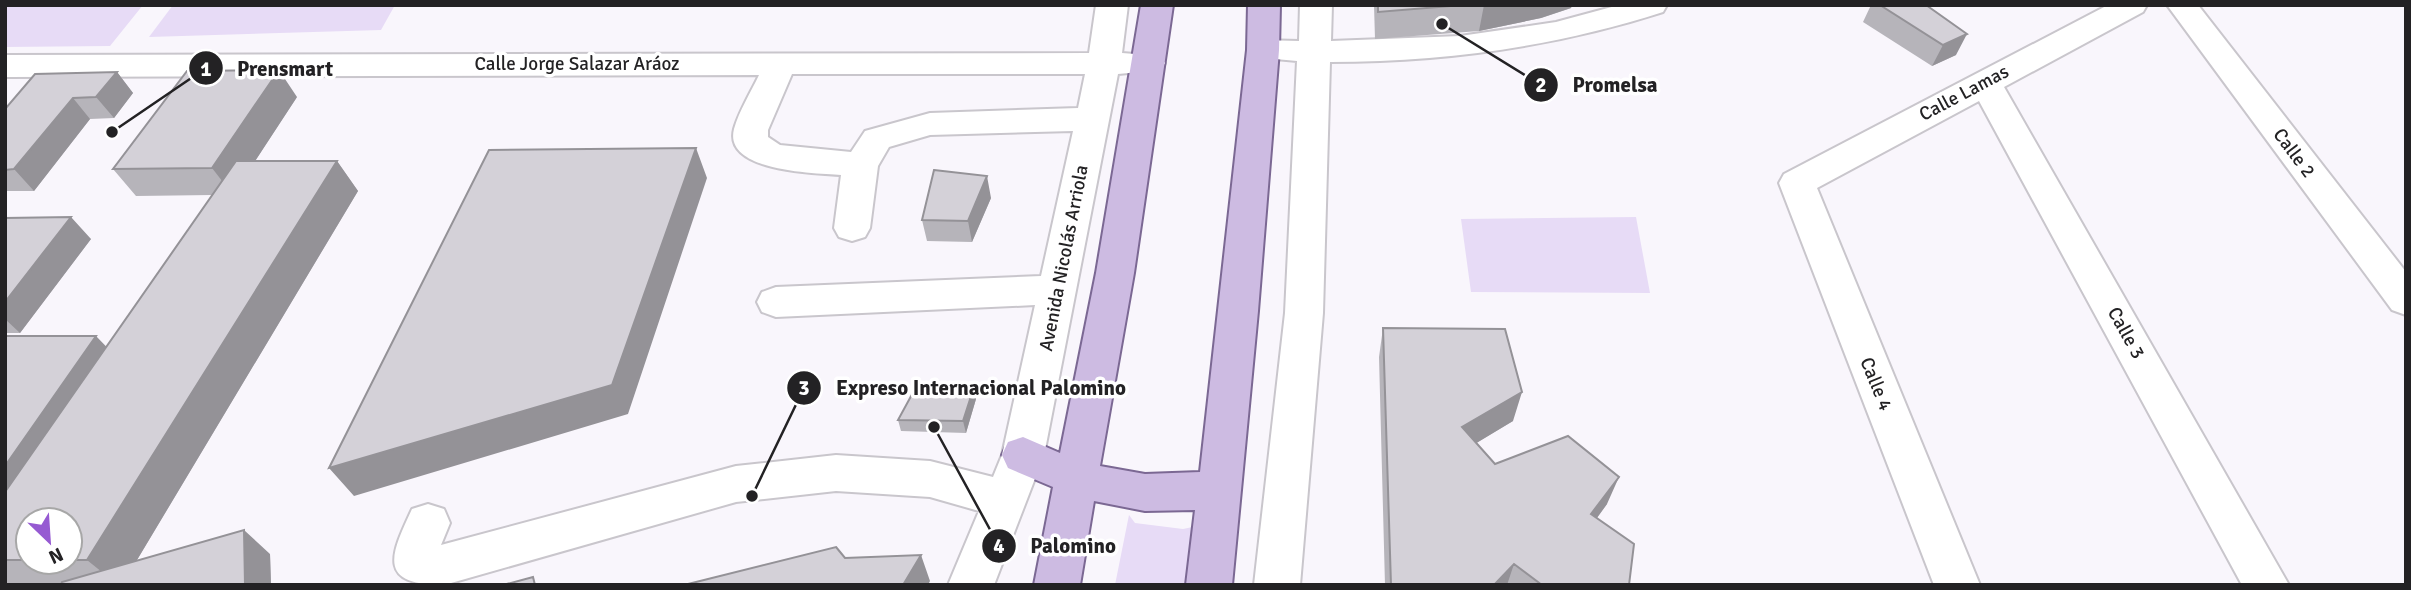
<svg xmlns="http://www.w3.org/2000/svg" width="2411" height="590" font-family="Signika,sans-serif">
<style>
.green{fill:#e7dbf6}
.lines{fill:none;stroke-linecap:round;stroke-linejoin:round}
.minor-casing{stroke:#c9c6cc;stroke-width:4}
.major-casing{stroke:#7b6893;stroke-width:4}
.minor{fill:#fff;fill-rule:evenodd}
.major{fill:#cdbbe2;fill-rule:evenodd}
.wall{fill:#b6b4ba;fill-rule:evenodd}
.shaded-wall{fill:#949297}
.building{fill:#d4d1d8;stroke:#949297;stroke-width:2}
.labels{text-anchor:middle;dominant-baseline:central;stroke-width:7;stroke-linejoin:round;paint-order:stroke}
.street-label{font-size:19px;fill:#232224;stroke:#fff}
.leader{fill:none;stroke:#232224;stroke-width:2.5}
.callout-dot{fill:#232224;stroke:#fff;stroke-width:2.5}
.mark-label{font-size:21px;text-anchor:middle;font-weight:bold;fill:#fff}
.callout-label{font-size:21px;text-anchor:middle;font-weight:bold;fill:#232224;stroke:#fff;stroke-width:7;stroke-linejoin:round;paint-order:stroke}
</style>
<rect width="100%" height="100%" fill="#f9f6fc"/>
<path class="green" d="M5 5H143L110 46 5 47Z
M173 5H395L381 30 149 37Z
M1636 217 1650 293 1471 292 1461 219Z
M1129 515 1135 523 1183 529 1202 525 1192 585H1115Z"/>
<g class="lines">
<g class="minor-casing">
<path id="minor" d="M1096 5H1128L1122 53 1161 56 1165 63 1161 70 1118 74 1044 455 994 585H948L979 511 930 497 836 491 736 502 444 585C377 585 390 556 412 509L428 504 444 509 450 523 441 545 736 466 836 455 930 461 993 477 1002 455 1035 305 776 317 762 312 757 302 762 292 776 287 1041 276 1073 131 930 135 889 147 878 166 870 228 865 237 852 241 839 237 834 228 841 175C816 173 723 172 734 129 739 111 751 92 759 75L5 77V55L1089 53ZM792 74H1085L1078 108 930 113 865 131 851 152 780 145 768 137V130Z
M1300 5H1332L1331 41 1460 36 1556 22 1619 5H1667L1663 12C1554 47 1445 62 1330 62L1323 313 1300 585H1254L1285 313 1297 61 1252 57 1247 50 1252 43 1263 40 1299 41Z
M2108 5H2147L2143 12 2004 87 2289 585H2242L1979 101 1817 188 1980 585H1934L1779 183 1784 174Z
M2167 5H2198L2406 272V315L2392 310Z"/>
</g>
<g class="major-casing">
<path id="major" d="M1141 5H1173L1134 273 1100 466 1145 474 1200 472 1247 50 1248 5H1280L1279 50 1258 311 1232 585H1186L1195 510 1145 511 1094 501 1080 585H1034L1053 487 1008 468 1002 455 1008 442 1023 437 1060 453 1096 273Z"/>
</g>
<use href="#minor" class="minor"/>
<use href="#major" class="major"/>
</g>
<path class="wall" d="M1374 5H1572L1571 8 1541 18 1479 31 1375 39Z
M1871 5H1926L1956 55 1932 66 1863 22Z
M117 72 133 93 114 118 90 119 34 191H5V109Z
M297 97 255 161H337L358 191 137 560 270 554 271 585H5V336L107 347 212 195 136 196 113 169ZM28 520H70V562H28Z
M991 198 972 242 927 241 922 220Z
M5 218 91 239 20 333H5Z
M1383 328 1513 421 1476 443 1495 464 1607 504 1597 518 1629 585H1385L1379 357Z
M974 387 976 399 966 433 901 431 898 420Z"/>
<path class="shaded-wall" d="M1484 5H1572L1571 8 1541 18 1479 31Z
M1967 34 1956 55 1932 66 1943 45Z
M279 70 297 97 233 195 212 168Z
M117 72 133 93 114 118 96 97Z
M73 98 90 119 34 191 14 169Z
M696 148 707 178 628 414 354 496 329 468Z
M337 161 358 191 122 585H118L87 560Z
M987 176 991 198 972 242 968 221Z
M71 217 91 239 20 333 5 319V302Z
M96 336 125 366 5 544V466Z
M974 387 976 399 966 433 963 421Z
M1522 392 1513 421 1455 456 1462 427Z
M1619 477 1607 504 1580 541 1591 514Z
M244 530 270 554 271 585H245Z
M921 555 930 581 928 585H903Z
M1514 564 1507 585H1494Z"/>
<path class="building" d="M1378 5H1463L1378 12Z
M1880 5H1926L1967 34 1943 45Z
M279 70 212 168 113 169 187 71Z
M117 72 96 97 73 98 14 169 5 170V109L35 74Z
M696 148 612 385 329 468 489 150Z
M236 161H337L87 560H70V520H28V560H5V492Z
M934 170 987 176 968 221 922 220Z
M71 217 5 302V218Z
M1383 328 1505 329 1522 392 1462 427 1495 464 1568 436 1619 477 1591 514 1634 544 1629 585H1542L1514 564 1494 585H1391Z
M5 336H96L5 466Z
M916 387H974L963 421 898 420Z
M244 530 245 585H61L62 582Z
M836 547 845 558 921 555 903 585H684Z
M533 577 535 585H503Z"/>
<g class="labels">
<g class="street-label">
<text x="577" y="64">Calle Jorge Salazar Aráoz</text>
<text transform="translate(1964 93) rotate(-28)">Calle Lamas</text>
<text transform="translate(2294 153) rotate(53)">Calle 2</text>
<text transform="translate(1064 258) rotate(-79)">Avenida Nicolás Arriola</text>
<text transform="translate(2126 333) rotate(61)">Calle 3</text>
<text transform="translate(1876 384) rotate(68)">Calle 4</text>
</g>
</g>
<path class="leader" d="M112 132L206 68M1442 24L1541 85M752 496L804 388M934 427L999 546"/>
<g class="callout-dot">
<circle cx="112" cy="132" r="7"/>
<circle cx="1442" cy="24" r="7"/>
<circle cx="752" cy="496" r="7"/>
<circle cx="934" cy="427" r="7"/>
<circle cx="206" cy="68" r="18"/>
<circle cx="1541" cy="85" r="18"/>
<circle cx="804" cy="388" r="18"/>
<circle cx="999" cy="546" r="18"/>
</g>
<g class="mark-label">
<text x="206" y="76">1</text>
<text x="1541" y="92">2</text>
<text x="804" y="395">3</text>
<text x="999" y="553">4</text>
</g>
<g class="callout-label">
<text x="285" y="76">Prensmart</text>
<text x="1615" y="92">Promelsa</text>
<text x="981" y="395">Expreso Internacional Palomino</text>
<text x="1073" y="553">Palomino</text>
</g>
<rect width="2411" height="590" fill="none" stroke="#232224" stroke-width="14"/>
<g transform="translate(49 541) rotate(155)"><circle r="33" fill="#ffffff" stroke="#a7a7a7" stroke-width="2"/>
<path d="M0-5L12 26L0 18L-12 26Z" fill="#965ad2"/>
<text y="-10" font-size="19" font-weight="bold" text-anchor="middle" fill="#232224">N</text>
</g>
</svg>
